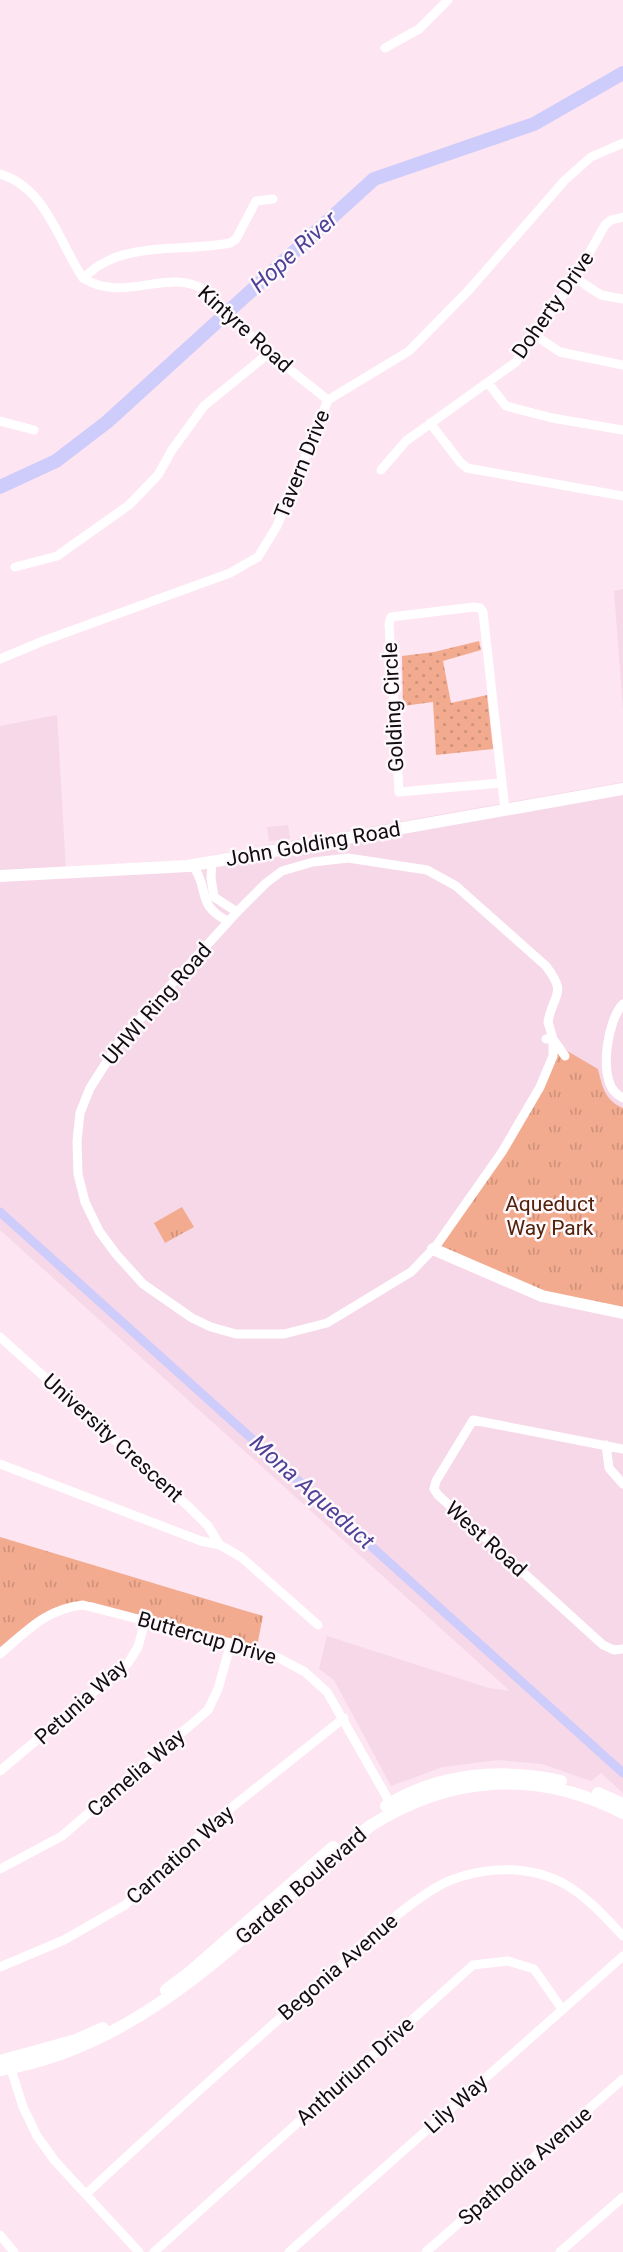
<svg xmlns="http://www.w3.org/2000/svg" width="623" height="2252" font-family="Roboto,sans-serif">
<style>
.built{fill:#f7d8e8}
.grass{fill:url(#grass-dots)}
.park{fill:url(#park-tufts)}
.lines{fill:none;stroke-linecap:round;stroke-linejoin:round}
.canal{stroke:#ceccfa;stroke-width:9}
.river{stroke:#ceccfa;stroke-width:14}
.street{stroke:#fff;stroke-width:9}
.secondary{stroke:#fff;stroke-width:12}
.labels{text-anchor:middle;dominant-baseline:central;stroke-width:5;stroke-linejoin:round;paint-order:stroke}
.street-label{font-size:21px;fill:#120b0f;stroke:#fdf8fb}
.park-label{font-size:21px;fill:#54220b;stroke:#fdf8fb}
.water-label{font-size:23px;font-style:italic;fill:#4e4097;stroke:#fdf8fb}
</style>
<defs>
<pattern id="grass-dots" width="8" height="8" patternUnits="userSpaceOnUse" patternTransform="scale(1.75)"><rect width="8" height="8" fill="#f3ab8f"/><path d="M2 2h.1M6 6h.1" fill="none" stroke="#cf927a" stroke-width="1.8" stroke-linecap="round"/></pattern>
<pattern id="park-tufts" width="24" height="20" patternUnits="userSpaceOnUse" patternTransform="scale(1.75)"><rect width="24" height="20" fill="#f3ab8f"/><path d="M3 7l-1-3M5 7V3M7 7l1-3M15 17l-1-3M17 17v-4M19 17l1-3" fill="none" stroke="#cf927a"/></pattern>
</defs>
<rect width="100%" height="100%" fill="#fde5f1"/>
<path class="built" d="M623 589V709L614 591Z
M57 715 66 870 167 866 218 854 623 782V1793L601 1773 591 1781 542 1764 498 1760 443 1767 391 1786 334 1680 319 1669 327 1636 489 1688 510 1691 0 1230V726Z
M288 825 290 839 269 841 267 827Z"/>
<path class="grass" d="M479 641 481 650 443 661 451 703 487 695 493 749 436 755 433 702 403 706 402 656 434 652Z"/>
<path class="park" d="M557 1045 598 1069C602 1086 605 1101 623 1108V1310L543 1293 438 1247 495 1167Z
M182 1207 194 1227 165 1243 154 1223Z
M0 1537 263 1616 257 1646 91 1602C48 1601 31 1622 0 1647Z"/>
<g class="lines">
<path class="canal" d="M0 1212 623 1773"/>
<path class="river" d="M0 487 56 461 107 422 374 179 534 124 623 73"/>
<path class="street" d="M385 48 419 29 448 0
M0 174C46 187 59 243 83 278 123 304 169 267 204 290L269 353 328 400
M83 278C89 274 94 268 100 265 134 243 191 251 230 243L236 239 256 201 273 199
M575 278 601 295 623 299
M536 336 560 352 623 365
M488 383 506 406 552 418 623 430
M0 421 34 430
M430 423 460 462 467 468 623 496
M381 470 406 441 516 362 575 278 605 225 611 220 623 217
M15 567 57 556 129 505 158 475 172 450 204 406 269 353
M0 659 43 641 230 573 258 557 277 526 328 400 409 351 468 291 565 180 591 157 623 143
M501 783 399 792 389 624 391 617 474 607 480 608 483 612 505 810
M348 858 427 870 456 886 546 966C568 995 553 993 548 1022L553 1039V1056L540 1087 502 1152 436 1246 411 1272 327 1323 284 1334H236L211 1327 192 1318 143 1284 116 1254 99 1231 85 1202 78 1174 77 1141 80 1113 90 1088 120 1041 237 912 266 883 282 871 313 862Z
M212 862 211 878 214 897 237 912
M193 866C210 888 195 905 228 921
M623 1004C608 1019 599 1073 614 1091 616 1094 620 1096 623 1098
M546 1039H553L565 1056
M0 1337 189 1507 208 1526 220 1545
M606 1445 609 1468 623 1484
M623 1449 473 1420 436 1481 434 1489 438 1495 603 1645 614 1650 623 1649
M0 1464 201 1541 220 1545 241 1557 318 1625
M0 1654C27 1631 46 1609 83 1605L231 1643 279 1658 305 1672 327 1692 334 1704 393 1808
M0 1771 128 1663 138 1647 145 1621
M0 1869 62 1836 208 1710 218 1689 231 1643
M0 1967 64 1940 125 1905 221 1816 344 1718
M9 2063 23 2107 37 2136 55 2161 139 2252
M86 2194C165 2121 245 2048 326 1978 362 1947 396 1911 437 1887 453 1877 479 1871 498 1870 558 1867 585 1895 623 1936
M0 2235 14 2252
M154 2252 473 1965 508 1961 534 1969 562 2009
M289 2252 623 1956
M426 2252 623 2079
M560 2252 623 2197"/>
<path class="secondary" d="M0 876 188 866 623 789
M433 1249 542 1296 623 1313
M598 1793 623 1804
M386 1806C437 1773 503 1768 561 1781
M166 1990 191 1971 333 1847
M0 2061 76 2040 103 2028
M0 2070C154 2044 255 1921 370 1826 451 1775 537 1769 623 1813"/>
</g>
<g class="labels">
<g class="street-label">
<text transform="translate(553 305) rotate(-55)">Doherty Drive</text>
<text transform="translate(245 329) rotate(42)">Kintyre Road</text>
<text transform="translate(302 464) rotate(-68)">Tavern Drive</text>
<text transform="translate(393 707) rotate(-93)">Golding Circle</text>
<text transform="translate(313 844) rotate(-10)">John Golding Road</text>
<text transform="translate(157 1004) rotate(-49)">UHWI Ring Road</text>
<text transform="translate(113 1438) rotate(42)">University Crescent</text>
<text transform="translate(486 1539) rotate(42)">West Road</text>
<text transform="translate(207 1638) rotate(16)">Buttercup Drive</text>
<text transform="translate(81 1702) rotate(-42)">Petunia Way</text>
<text transform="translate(136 1773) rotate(-41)">Camelia Way</text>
<text transform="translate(180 1855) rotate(-42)">Carnation Way</text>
<text transform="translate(301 1886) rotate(-41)">Garden Boulevard</text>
<text transform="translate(338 1967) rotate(-41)">Begonia Avenue</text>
<text transform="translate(355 2071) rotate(-42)">Anthurium Drive</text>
<text transform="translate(456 2104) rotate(-42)">Lily Way</text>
<text transform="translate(525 2166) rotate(-41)">Spathodia Avenue</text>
</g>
<g class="park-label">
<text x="550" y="1204">Aqueduct<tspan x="550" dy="24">Way Park</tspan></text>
</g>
<g class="water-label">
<text transform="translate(294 252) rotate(-42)">Hope River</text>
<text transform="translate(312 1492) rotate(42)">Mona Aqueduct</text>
</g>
</g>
</svg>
